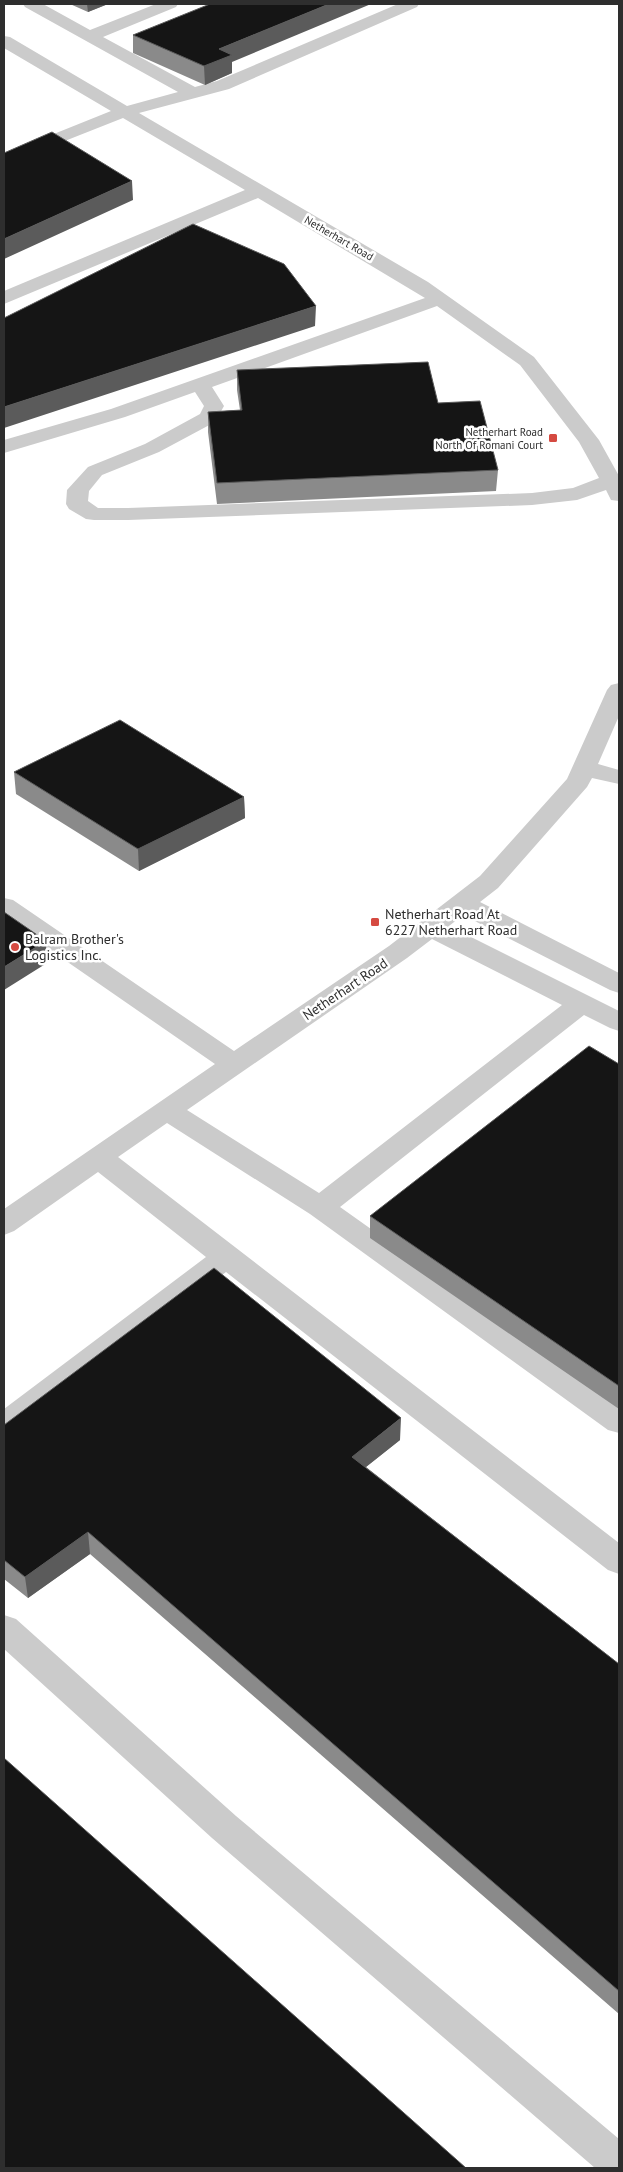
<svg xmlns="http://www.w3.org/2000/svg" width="623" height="2172" font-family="'PT Sans',sans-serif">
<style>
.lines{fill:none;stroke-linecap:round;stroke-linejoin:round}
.minor{fill:#cbcbcb;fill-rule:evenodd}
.wall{fill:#8a8a8a}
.shaded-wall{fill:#5b5b5b}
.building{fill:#151515;stroke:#5b5b5b}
.poi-dot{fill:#d54a41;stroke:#fff;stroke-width:2}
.labels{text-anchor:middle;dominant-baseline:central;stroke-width:5;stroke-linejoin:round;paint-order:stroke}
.far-street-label{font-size:11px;fill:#2e2e2e;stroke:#fff}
.far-poi-label{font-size:11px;fill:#2e2e2e;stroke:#fff;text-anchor:end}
.poi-label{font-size:14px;fill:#2e2e2e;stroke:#fff;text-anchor:start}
.street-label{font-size:14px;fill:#2e2e2e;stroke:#fff}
</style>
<rect width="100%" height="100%" fill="#fff"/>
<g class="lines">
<path class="minor" d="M23 4H43L90 30 156 4H178L176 7 103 37 195 87 217 81 398 4H419L417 7 229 89 139 113 428 282 534 357 599 440 619 476V501L611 500 606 490 577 500 532 505 128 520H94L86 519 69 509 66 504 67 490 88 467 145 444 200 414 204 406 195 392 125 417 4 453V440L111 409 425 298 258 198 4 304V291L245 190 123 118 4 165V154L111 111 4 48V36L10 37 127 106 178 92 25 7ZM437 306 520 365 579 442 599 478 573 488 532 493 128 508H98L88 501 89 491 102 475 159 452 215 422 224 406 212 387Z
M619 683V716L598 764 619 770V784L592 778 587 787 498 888 480 902 619 973V993L610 990 463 915 449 926 619 1011V1031L610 1028 584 1015 340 1207 619 1405V1433L608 1430 310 1214 167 1123 118 1157 619 1543V1574L608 1570 226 1272 15 1435 4 1438V1409L206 1257 98 1172 14 1231 4 1235V1209L215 1064 4 918V898L13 900 234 1051 389 946 480 876 567 779 607 690 611 685ZM432 939 562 1005 319 1193 187 1110 407 958Z
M4 1615 16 1619 236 1816 619 2139V2168H595L212 1838 4 1649Z"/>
</g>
<path class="wall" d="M70 4H108L88 12Z
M133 35 232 62V73L205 85 133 53Z
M237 370 438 403 498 470 496 491 217 504 208 432V412L240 410 237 390Z
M14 772 244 797 245 818 139 871 16 794Z
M619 1064V1409L370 1238V1216Z
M4 1425 400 1440 366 1467 619 1664V2014L90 1554 28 1598 4 1579Z"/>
<path class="shaded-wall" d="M87 4H108L88 12Z
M329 4H371L232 62V73L205 85 204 66 219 49Z
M132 181 133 200 4 259V239Z
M316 306 315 326 4 428V407Z
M244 797 245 818 139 871 138 849Z
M46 941 47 963 4 990V967Z
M401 1418 400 1440 352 1478V1457Z
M88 1532 90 1554 28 1598 25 1577Z"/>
<path class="building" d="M210 4H329L219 49 232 55 204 66 133 35Z
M52 132 132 181 4 239V153Z
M193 224 284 264 316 306 4 407V318Z
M428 362 438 403 480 401 498 470 217 483 208 412 242 410 237 370Z
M120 720 244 797 138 849 14 772Z
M4 912 46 941 4 967Z
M589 1046 619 1064V1386L370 1216Z
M214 1268 401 1418 352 1457 619 1664V1991L88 1532 25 1577 4 1560V1425Z
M4 1758 466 2168H4Z"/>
<g class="poi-dot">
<rect x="548" y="433" width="10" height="10" rx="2.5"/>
<rect x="370" y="917" width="10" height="10" rx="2.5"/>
<circle cx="15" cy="947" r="5"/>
</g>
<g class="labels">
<g class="far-street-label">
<text transform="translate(339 238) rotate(30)">Netherhart Road</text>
</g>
<g class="far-poi-label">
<text x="543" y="432">Netherhart Road<tspan x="543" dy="13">North Of Romani Court</tspan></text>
</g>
<g class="poi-label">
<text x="385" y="914">Netherhart Road At<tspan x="385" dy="16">6227 Netherhart Road</tspan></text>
<text x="25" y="939">Balram Brother's<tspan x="25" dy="16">Logistics Inc.</tspan></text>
</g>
<g class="street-label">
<text transform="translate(345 989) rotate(-34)">Netherhart Road</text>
</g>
</g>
<rect width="623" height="2172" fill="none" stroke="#2e2e2e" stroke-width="10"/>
</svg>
